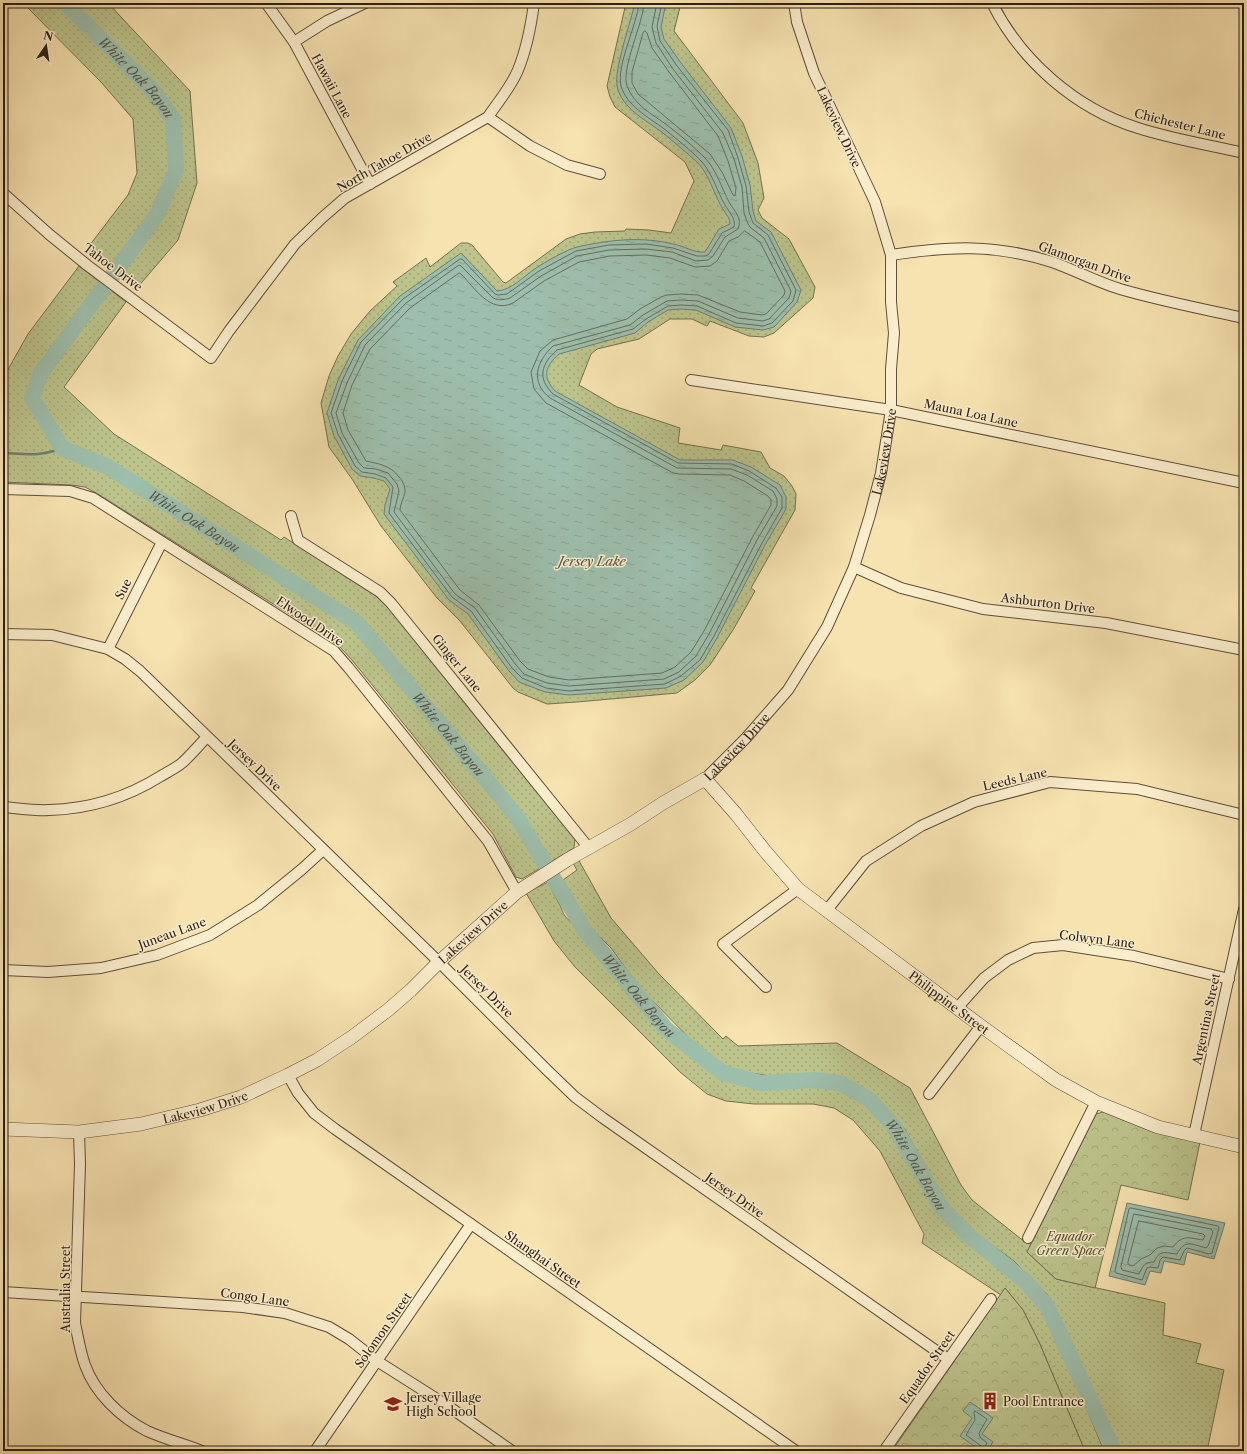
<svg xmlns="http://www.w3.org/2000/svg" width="1247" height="1454" font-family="'Libre Caslon Text',serif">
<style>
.grass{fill:url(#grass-dots);stroke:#747050}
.park{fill:url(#park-crowns);stroke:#747050}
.water{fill:url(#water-ripples);stroke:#707e6f}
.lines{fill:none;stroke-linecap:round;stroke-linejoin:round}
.shore{stroke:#646e60;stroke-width:1}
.stream{stroke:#707e6f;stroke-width:2.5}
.river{stroke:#9dbeac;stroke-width:16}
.minor-casing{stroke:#5f4e3a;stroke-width:12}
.tertiary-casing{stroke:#5f4e3a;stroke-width:14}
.minor{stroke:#faedcc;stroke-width:10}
.tertiary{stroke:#faedcc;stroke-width:13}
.labels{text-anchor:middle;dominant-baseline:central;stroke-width:3;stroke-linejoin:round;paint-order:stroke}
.street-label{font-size:12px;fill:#2c1d13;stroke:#faedcc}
.park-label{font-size:12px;font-style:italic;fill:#574f37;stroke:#faedcc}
.poi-label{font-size:12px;fill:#2c1d13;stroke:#faedcc;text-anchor:start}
.water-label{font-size:13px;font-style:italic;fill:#545549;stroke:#faedcc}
</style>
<defs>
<pattern id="grass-dots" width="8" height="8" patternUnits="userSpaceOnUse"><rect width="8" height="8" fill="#bcc48c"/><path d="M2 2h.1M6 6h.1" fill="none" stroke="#a2a878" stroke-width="1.8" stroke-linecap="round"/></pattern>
<pattern id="park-crowns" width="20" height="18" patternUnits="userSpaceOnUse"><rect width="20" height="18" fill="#bcc48c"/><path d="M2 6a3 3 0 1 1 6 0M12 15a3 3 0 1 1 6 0" fill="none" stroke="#a2a878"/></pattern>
<pattern id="water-ripples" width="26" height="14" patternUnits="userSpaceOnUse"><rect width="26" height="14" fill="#9dbeac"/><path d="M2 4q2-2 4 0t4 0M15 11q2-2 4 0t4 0" fill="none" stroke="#87a393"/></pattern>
</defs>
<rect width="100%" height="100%" fill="#f7e3b0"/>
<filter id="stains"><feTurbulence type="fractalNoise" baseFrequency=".005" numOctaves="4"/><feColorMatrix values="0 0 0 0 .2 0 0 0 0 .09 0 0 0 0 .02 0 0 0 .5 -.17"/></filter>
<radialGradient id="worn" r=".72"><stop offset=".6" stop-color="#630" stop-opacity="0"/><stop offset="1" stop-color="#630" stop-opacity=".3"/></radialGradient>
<path class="grass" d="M23 3H108L190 91 197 183 178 240 137 288 86 250 128 195 137 173 133 119 101 82Z
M626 3H681L674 31 743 123 758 163 764 198 758 210 762 218 789 239 815 287 813 298 774 333 764 337 749 336 710 321 707 326 692 319H670L639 339 597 349 591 354 579 385 617 407 680 428 678 443 721 450 723 445 761 452 770 468 784 476 792 486 796 494 795 510 751 588 755 591 733 630 710 665 695 680 677 693 577 702 547 704 518 692 513 688 460 621 437 598 381 526 352 479 329 447 321 403 329 376 338 356 351 334 370 311 397 286 393 282 426 258 430 267 461 243H468L472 245 503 282 506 283 566 239 580 234 595 232 625 231 626 229 649 230 671 233 694 181 685 162 615 107 610 97 607 86Z
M79 266 126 302 64 387 114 434 281 540 284 537 382 600 575 838 574 848 522 879 516 877 493 834 352 660 340 647 326 637 98 494 85 487 71 485 3 482V391L6 373 28 334Z
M578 859 611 918 659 974 723 1039 726 1036 738 1046 837 1043 910 1088 961 1185 972 1200 1021 1239 1031 1244 1027 1252 1056 1279 1165 1303 1163 1335 1201 1344 1196 1363 1224 1370 1207 1451H1116L1060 1320 1047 1294 1014 1261 963 1224 946 1202 904 1128 882 1106 847 1081 829 1075 783 1078 732 1070 698 1047 640 988 611 948 589 926 563 880 577 870 573 863Z
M548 882C551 889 555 896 559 903 564 914 564 920 577 924L614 976 650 1019 690 1055 723 1079 752 1087 773 1089 816 1084 837 1088 862 1102 878 1116 947 1222 963 1239 1013 1277 1026 1288 1042 1310 1060 1344 1104 1451H1085L1039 1342 1023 1310 1006 1289 1001 1295 922 1243 924 1234 880 1151 853 1120 834 1108 813 1104H754L726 1101 707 1094 680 1072 575 967 554 941 526 893Z"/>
<path class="park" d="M1103 1112 1153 1132 1200 1142 1188 1200 1121 1185 1095 1288 1056 1279 1027 1252 1096 1114Z
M1005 1288 1023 1310 1039 1342 1085 1451H892Z"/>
<path class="water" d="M635 3H666L661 27 664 39 681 63 731 128 742 156 750 185 753 211 756 221 771 232 801 290 797 302 774 327 763 330 735 327 696 310 680 309 668 310 648 322 635 333 559 354C545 367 542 376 555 391L680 460H733L751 467 780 485 786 497V509L765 545 717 638 703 662 684 680 666 688 569 695 545 692 519 682 509 671 468 614 449 600 384 514 385 505 390 489 384 481 374 478 360 476 352 469 334 436 327 413 338 380 358 340 400 296 461 253 497 291C512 290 524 276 536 268 545 262 566 250 577 247 608 240 642 236 673 244 685 246 693 253 705 252L719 229 730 224C730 217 724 212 721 206 713 191 709 175 698 163 687 153 675 143 663 133 646 120 622 109 617 86 614 69 631 21 635 3Z
M1127 1203 1225 1223 1214 1259 1187 1252 1184 1265 1164 1261 1161 1273 1150 1271 1145 1285 1109 1276Z
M970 1402 993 1418 982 1434 993 1442 987 1451H981L960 1436 972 1418 963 1411Z"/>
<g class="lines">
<path class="shore" d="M639 3C637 25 616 66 621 86 627 106 648 117 663 128 673 136 694 153 702 162 713 175 717 191 725 205 729 212 736 218 734 227L722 233 709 254 706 256H697L673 248 646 244 609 245 576 251 539 271 507 294 498 295 495 294 462 259H460L403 299 361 342 342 381 331 413 338 434 355 466 362 472 375 474 386 478 393 487 389 513 452 597 471 611 512 668 522 678 546 688 569 691 665 684 681 676 700 660 714 636 762 543 782 508V497L776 488 749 471 732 464 678 463 553 394C537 378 541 364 557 350L633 329 646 319 668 306 681 305 697 306 736 323 763 326 772 323 793 301 796 290 768 235 753 223 749 212 746 186 738 158 728 130 677 66 660 41 657 26 662 3
M644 3C643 24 621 68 627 86 634 105 652 114 667 125 680 135 693 146 704 157 717 170 721 187 729 202 734 211 743 218 738 229L725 237 713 256 708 260 696 261 672 252 646 249 609 250 577 256 541 276 510 298C504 300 497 301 492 297L461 266 459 265 406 303 365 345 347 383 336 413 342 433 359 463 364 468 376 469 388 473 397 484 399 491 394 512 455 594 475 608 516 665 524 674 547 683 569 686 664 679 679 672 696 656 709 634 757 540 777 506V499L773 491 747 475 731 469 677 468 550 398C530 382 536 362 553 346L630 325 643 315 667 301 681 300 698 301 738 318 763 321 769 319 789 298 791 291 764 238 751 228 748 224 744 213 742 187 734 159 723 133 673 69 656 43 652 27 657 3
M645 31 647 33 652 48 669 72 718 136 728 161 736 188 735 196 733 195 722 172 710 154 638 94 632 83V72L643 33Z
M745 231 760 242 785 291 784 295 766 314 762 315 740 312 698 295 681 294 667 295 661 297 640 309 627 319 553 340 540 351 531 372 534 389 546 403 673 473 679 474 730 475 744 481 768 496 771 500V505L752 538 704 631 691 652 675 667 662 673 569 680 549 677 528 669 520 661 479 605 460 590 400 510C400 504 404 498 405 492 405 486 403 481 399 477 390 465 379 464 366 461L348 430 343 413 352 385 370 349 410 308 459 273 461 274C475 288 490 314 513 303L544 281 579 262 610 256 646 255 670 258 695 267 710 266 717 261 729 241 738 237Z
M1131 1208 1218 1226 1219 1228 1212 1253 1209 1254 1187 1248 1184 1251 1180 1260 1163 1257 1160 1260 1158 1268 1150 1267 1147 1268 1142 1280 1116 1273 1115 1271 1129 1209Z
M1134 1214 1211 1229 1213 1232 1208 1246 1206 1248C1191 1244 1185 1239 1177 1254 1165 1253 1160 1249 1154 1262 1144 1262 1143 1266 1139 1274L1122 1270 1121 1267Z
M1139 1221 1203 1234 1205 1236 1203 1240C1189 1238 1183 1234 1173 1247L1164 1246 1157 1248 1150 1255 1141 1259 1133 1266 1129 1265 1128 1263Z
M975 1411 987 1419 979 1433 980 1437 987 1443 984 1448 966 1435 975 1420 974 1413Z"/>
<path class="stream" d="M3 453C26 454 40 457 62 448"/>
<path class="river" id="s1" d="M65 3 153 91 173 119 176 170 157 215 41 373 32 398 62 448 108 467 357 623 517 817 585 931 666 1029 723 1073 761 1083 814 1080 840 1083 870 1100 895 1128 941 1207 969 1236 1025 1281 1047 1306 1114 1451"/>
<g class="minor-casing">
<g id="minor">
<path d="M266 3 294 42 370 184"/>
<path d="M992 3C1021 61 1076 109 1138 128 1172 139 1209 145 1244 153"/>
<path d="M294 42 327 21 365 3"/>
<path d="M488 117 530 146 567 165 600 174"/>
<path d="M3 193 50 235 87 265 211 358 229 331 295 244 323 217 345 198 488 117C498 102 511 87 518 70 527 48 531 26 534 3"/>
<path d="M891 255C950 246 995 244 1052 262 1075 270 1097 282 1120 289 1161 301 1203 309 1244 318"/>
<path d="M691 380 891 410 1244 483"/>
<path d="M3 489 70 491 93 498 334 651 348 667 488 841 517 892"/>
<path d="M291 516 298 540 380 592 391 603 588 847"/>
<path d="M854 567 901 588 983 609 1106 623 1244 650"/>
<path d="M3 634 52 635 108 649 125 659 140 671 439 962 547 1070 575 1097 603 1118 948 1359"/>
<path d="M108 649 162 542"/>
<path id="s2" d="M705 779 746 738 788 690 827 627 854 567 870 515 881 473 891 410V369L894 333 891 302V255L875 202 814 73 797 22 794 3"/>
<path d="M3 807C18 808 34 811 49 810 91 809 126 798 161 776 168 772 176 768 182 763 191 755 199 745 207 737"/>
<path d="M827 910 866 861 921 826 974 802 1050 782 1137 789 1244 815"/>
<path d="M3 970 48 972 101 968 157 955 210 935 258 905 301 870 323 850"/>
<path d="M766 987 723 944 798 889"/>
<path d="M958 1007 984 978 1008 960 1033 948 1063 945 1134 956 1229 979"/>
<path d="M288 1075 298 1093 314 1113 335 1129 796 1451"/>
<path d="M929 1094 981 1026"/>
<path d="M79 1132 80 1164 75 1323C78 1337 80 1351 85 1365 95 1393 120 1417 147 1431 165 1439 184 1444 202 1451"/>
<path d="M1194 1135 1244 909"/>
<path d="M1028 1238 1096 1102"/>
<path d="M3 1292 243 1307 285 1313 329 1327 349 1339 377 1361 448 1406 512 1451"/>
<path d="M315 1451 471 1224"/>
<path d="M884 1451 991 1299"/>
</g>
</g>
<g class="tertiary-casing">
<g id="tertiary">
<path id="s3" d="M3 1129 79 1132 141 1124 200 1110 241 1097 288 1075 317 1060 352 1037 388 1010 411 990 439 962 517 892 567 860 631 824 663 803 705 779 736 814 765 851 798 889 981 1026 1056 1080 1096 1102 1158 1127 1244 1147"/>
</g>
</g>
<use href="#minor" class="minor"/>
<use href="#tertiary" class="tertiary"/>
</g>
<defs>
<g id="building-bare" transform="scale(1.38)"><path d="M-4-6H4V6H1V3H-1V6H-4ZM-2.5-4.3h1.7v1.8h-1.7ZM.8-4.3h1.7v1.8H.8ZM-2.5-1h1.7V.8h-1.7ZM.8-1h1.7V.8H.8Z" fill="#8f2418" stroke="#faedcc" stroke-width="2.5" paint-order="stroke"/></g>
<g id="school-bare" transform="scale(1.38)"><path d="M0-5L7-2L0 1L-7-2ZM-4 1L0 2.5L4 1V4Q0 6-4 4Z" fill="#8f2418" stroke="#faedcc" stroke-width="2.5" paint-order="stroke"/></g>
</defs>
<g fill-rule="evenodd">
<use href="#building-bare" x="990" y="1401"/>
<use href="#school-bare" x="393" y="1404"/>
</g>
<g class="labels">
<g class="street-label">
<text transform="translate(332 86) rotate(62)">Hawaii Lane</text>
<text transform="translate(1180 124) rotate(14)">Chichester Lane</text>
<text transform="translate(839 127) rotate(65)">Lakeview Drive</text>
<text transform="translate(384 162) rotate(-30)">North Tahoe Drive</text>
<text transform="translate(1085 262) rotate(20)">Glamorgan Drive</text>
<text transform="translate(113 267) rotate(37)">Tahoe Drive</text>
<text transform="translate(971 413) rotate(12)">Mauna Loa Lane</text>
<text stroke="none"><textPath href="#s2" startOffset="381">Lakeview Drive</textPath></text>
<text transform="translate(123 589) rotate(-63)">Sue</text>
<text transform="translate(1048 603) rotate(7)">Ashburton Drive</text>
<text transform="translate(310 621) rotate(34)">Elwood Drive</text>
<text transform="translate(457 663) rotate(51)">Ginger Lane</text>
<text stroke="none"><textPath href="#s2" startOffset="45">Lakeview Drive</textPath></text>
<text transform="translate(255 765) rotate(44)">Jersey Drive</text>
<text transform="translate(1015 779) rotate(-13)">Leeds Lane</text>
<text stroke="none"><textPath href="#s3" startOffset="529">Lakeview Drive</textPath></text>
<text transform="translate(172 933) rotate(-20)">Juneau Lane</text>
<text transform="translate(1097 939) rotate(7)">Colwyn Lane</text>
<text transform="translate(487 991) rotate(45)">Jersey Drive</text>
<text stroke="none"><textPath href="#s3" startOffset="1141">Philippine Street</textPath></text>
<text transform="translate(1206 1019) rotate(-78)">Argentina Street</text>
<text stroke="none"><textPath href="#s3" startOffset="205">Lakeview Drive</textPath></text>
<text transform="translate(735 1195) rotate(35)">Jersey Drive</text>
<text transform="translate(543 1259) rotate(35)">Shanghai Street</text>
<text transform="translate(65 1289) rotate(-90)">Australia Street</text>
<text transform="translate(255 1297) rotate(8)">Congo Lane</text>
<text transform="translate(383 1330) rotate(-55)">Solomon Street</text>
<text transform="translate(927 1367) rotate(-55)">Equador Street</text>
</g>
<g class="park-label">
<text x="1070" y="1236">Equador<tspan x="1070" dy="14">Green Space</tspan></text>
</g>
<g class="poi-label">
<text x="406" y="1397">Jersey Village<tspan x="406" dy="14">High School</tspan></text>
<text x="1003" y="1401">Pool Entrance</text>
</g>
<g class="water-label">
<text stroke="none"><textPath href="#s1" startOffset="103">White Oak Bayou</textPath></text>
<text stroke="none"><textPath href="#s1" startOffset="691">White Oak Bayou</textPath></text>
<text x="592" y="561">Jersey Lake</text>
<text stroke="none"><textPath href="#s1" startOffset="1027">White Oak Bayou</textPath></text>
<text stroke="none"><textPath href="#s1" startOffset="1351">White Oak Bayou</textPath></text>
<text stroke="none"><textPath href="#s1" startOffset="1699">White Oak Bayou</textPath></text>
</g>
</g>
<rect width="1247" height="1454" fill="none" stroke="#f7e3b0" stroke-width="16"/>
<rect x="4" y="4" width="1239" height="1446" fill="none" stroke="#2c1d13" stroke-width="2"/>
<rect x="8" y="8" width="1231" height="1438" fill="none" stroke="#2c1d13"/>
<g transform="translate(46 46) rotate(13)" stroke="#faedcc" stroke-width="3" paint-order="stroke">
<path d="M0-3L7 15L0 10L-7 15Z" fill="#2c1d13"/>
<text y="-6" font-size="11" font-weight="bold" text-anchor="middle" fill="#2c1d13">N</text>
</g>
<rect width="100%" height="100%" filter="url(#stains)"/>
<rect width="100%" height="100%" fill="url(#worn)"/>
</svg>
